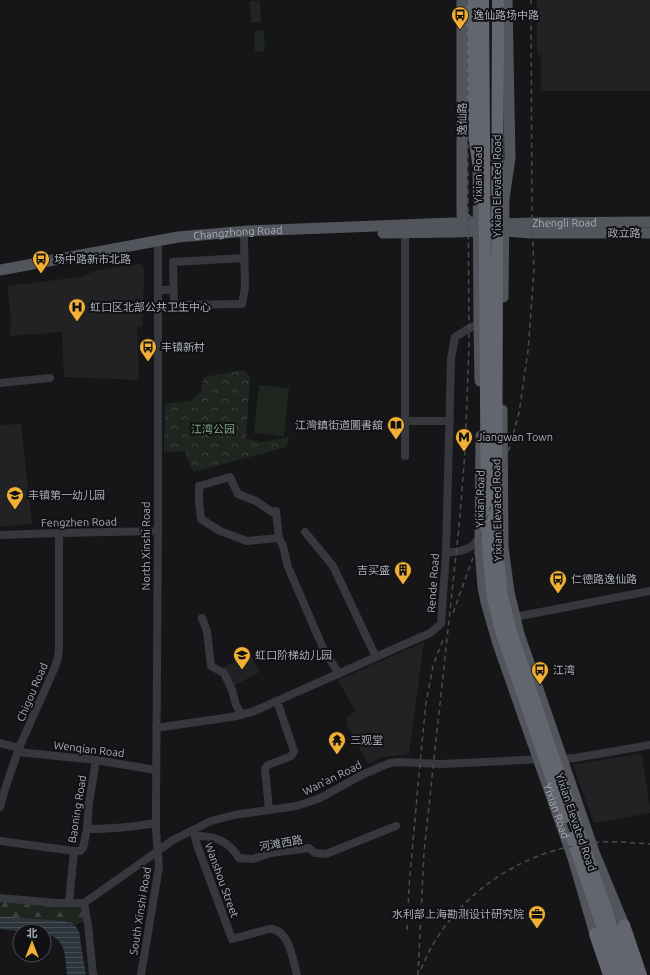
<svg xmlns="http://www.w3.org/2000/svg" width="650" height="975" font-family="Ubuntu,'Noto Sans SC',sans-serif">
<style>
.built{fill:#222225}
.forest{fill:url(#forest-firs)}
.park{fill:url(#park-crowns)}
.pitch{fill:#1e261f}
.water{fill:url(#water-rules)}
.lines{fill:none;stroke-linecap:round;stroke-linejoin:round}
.minor{stroke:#37383d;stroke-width:8}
.major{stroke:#53555c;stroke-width:11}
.highway{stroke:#63666e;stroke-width:12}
.rail{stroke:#4a4c52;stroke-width:1.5;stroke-dasharray:5 4;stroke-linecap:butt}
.labels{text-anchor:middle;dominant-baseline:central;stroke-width:4;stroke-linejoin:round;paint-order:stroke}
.poi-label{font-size:11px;fill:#a8adb8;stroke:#111113;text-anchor:start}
.street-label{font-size:11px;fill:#a8adb8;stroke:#111113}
.park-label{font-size:11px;fill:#7fa381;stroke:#111113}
</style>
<defs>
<pattern id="forest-firs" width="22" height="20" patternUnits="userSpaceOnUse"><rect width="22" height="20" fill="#1e261f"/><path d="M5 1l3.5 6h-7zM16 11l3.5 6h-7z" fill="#3c433d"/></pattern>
<pattern id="park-crowns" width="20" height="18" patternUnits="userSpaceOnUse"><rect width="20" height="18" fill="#1e261f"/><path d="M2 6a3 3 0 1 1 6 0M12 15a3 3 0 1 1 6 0" fill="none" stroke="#3c433d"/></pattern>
<pattern id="water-rules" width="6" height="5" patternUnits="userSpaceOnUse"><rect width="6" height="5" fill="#2c353c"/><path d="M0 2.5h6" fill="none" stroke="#485056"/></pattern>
</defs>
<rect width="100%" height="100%" fill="#161618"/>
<path class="built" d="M537 0H650V91H541V55H537Z
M140 264 143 266 144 270 143 325 137 328 139 380 64 377 62 332 10 336 11 319 7 286 80 277 97 270Z
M21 424 32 524 0 527V425Z
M424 642 409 754 380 758 368 764 347 726V717L355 711 338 680Z
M251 655 260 672 233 686 223 668 241 658Z
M638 754 642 755 650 808V813L594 823 574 768 575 764Z"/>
<path class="forest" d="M0 900 80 906 82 911 83 921 75 926 70 923 64 921 0 916Z"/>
<path class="park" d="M244 370 250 377 246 439 261 442 289 437 287 447 193 472 185 451 164 452 165 404 191 401 201 392 204 377Z"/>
<path class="pitch" d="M250 1H260L261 22 251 23Z
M264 30 265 51 255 52 254 31Z
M259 385 289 388 284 436 254 433Z"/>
<path class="water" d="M0 916 64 921C71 923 76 925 79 932L86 975H67C65 957 67 937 44 934V931H20L0 929Z"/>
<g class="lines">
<path class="minor" d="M405 233V456
M244 237 245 288 242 304 174 305 173 262 244 258
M158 290H174
M0 383 50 378
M405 421H450
M305 532 333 566 376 657
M0 535 59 533 158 531
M279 538 276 511 272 512 256 501 238 494 230 477 199 486V501L201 519 220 531 247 541 279 538 283 546 288 567 324 650 339 674
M446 553C460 551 471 551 479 538
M202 618 207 631 211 666 224 673 232 690 236 705 242 715
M510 618 650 591
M156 728 231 717 252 712 430 633 441 624 446 553 451 359 455 337 473 326 485 324
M0 743 19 748
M18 752 96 760 156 770
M558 759 575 758 650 745
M0 807 6 786 19 748 55 667 58 657 59 646V533
M269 810 265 769 268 765 289 757 292 755 294 751 277 701
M87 829C110 829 133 827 156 823
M194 832 197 845 232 939 269 929C289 928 293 960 297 975
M195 836C214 835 229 841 239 858L253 859 271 853 309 848 315 853 326 854 396 826
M0 841 74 851H80L83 848 87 829 89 803 96 760
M0 898 57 903H84L141 863 173 840 211 821 234 815 269 810 296 806 309 802 320 798 362 775 380 767 390 763 399 762 440 764 464 763 542 759
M69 903 74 851
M84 903 88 925 93 975
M141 975 159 867 156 830V807L158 531V241"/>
<g class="major">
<path d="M462 0V215L472 225"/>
<path d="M478 154 479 325 480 381"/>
<path d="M383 233 454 232 479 231H504L532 233H650"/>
<path id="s1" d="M0 270 178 237 248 231 479 222 504 224 532 223 650 222"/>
<path d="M503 297 504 199 510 158 507 0"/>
<path d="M502 410 503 547 509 592 519 634 525 651 594 852 624 925V935"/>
<path id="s2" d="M481 436 480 549 483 587 486 602 498 644 573 858 595 934 600 941"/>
</g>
<path class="highway" d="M472 0 473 128 478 162
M483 0 487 530 491 581 493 598 502 634 565 817
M498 0 496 536 497 550 502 596 511 632 578 830 629 975
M572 838 619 975
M624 925 641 975
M595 934 609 975"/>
<path class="rail" d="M453 613 479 541 503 471 519 413 528 351 534 270 532 223 531 0
M407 930 409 887 420 763 426 703 433 666 444 637
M421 969C448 902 512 855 583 844 588 844 593 842 598 842 615 841 633 843 650 844
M418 975 424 852 459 527 465 452 469 345 467 0"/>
</g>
<defs>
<g id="bus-pin" transform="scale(0.9)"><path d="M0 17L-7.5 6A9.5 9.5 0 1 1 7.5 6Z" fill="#f2b134" stroke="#111113"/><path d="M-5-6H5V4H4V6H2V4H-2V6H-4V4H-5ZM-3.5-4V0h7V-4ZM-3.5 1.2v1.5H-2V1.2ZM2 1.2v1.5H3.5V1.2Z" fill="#111"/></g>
<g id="hospital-pin" transform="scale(0.9)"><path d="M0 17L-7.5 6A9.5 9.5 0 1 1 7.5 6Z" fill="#f2b134" stroke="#111113"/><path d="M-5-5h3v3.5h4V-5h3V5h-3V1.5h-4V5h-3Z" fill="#111"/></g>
<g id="library-pin" transform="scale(0.9)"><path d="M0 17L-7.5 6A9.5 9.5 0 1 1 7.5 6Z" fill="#f2b134" stroke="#111113"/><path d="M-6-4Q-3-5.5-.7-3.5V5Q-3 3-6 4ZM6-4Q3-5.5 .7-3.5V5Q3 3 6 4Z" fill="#111"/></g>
<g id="metro-pin" transform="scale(0.9)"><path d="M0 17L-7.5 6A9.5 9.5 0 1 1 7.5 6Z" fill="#f2b134" stroke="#111113"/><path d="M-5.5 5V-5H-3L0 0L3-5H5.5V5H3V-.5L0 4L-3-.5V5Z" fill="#111"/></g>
<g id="school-pin" transform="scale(0.9)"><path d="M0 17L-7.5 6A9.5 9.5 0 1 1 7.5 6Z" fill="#f2b134" stroke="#111113"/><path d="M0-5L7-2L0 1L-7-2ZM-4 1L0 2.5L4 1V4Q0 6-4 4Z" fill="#111"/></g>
<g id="building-pin" transform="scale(0.9)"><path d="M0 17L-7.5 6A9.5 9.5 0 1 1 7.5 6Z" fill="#f2b134" stroke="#111113"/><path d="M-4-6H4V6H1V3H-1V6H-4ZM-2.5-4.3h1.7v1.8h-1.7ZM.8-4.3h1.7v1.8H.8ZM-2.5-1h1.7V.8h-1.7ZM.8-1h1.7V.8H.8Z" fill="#111"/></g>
<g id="temple-pin" transform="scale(0.9)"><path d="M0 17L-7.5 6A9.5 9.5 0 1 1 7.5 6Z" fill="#f2b134" stroke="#111113"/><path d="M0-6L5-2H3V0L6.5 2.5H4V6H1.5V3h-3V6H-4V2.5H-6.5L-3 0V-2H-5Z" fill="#111"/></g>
<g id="office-pin" transform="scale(0.9)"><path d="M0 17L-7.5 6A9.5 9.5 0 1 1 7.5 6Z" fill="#f2b134" stroke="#111113"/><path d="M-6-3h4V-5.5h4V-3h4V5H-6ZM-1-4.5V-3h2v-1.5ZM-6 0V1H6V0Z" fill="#111"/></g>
</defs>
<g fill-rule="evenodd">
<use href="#bus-pin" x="460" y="15"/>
<use href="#bus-pin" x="41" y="259"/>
<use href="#hospital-pin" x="77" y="307"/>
<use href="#bus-pin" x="148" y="347"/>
<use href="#library-pin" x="396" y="425"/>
<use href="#metro-pin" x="464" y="437"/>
<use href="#school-pin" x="15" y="495"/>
<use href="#building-pin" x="403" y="570"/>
<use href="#bus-pin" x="558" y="579"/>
<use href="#school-pin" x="242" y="655"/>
<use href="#bus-pin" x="540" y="670"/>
<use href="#temple-pin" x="337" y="740"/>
<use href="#office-pin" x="537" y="914"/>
</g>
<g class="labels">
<g class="poi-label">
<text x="473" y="15">逸仙路场中路</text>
<text x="54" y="259">场中路新市北路</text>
<text x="90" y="307">虹口区北部公共卫生中心</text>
<text x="161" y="347">丰镇新村</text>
<text x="383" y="425" text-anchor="end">江灣鎮街道圖書舘</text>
<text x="477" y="437">Jiangwan Town</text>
<text x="28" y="495">丰镇第一幼儿园</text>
<text x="390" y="570" text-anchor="end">吉买盛</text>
<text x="571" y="579">仁德路逸仙路</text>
<text x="255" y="655">虹口阶梯幼儿园</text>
<text x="553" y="670">江湾</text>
<text x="350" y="740">三观堂</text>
<text x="524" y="914" text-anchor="end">水利部上海勘测设计研究院</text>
</g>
<g class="street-label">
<text transform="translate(462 119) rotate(-90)">逸仙路</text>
<text transform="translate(478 175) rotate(-90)">Yixian Road</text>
<text transform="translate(497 186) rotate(-90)">Yixian Elevated Road</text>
<text stroke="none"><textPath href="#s1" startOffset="568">Zhengli Road</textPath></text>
<text stroke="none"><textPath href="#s1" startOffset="241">Changzhong Road</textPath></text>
<text x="624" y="233">政立路</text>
<text transform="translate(480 499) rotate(-89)">Yixian Road</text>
<text transform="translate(497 510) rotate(-91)">Yixian Elevated Road</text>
<text transform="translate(79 522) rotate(-1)">Fengzhen Road</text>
<text transform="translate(146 546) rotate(-90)">North Xinshi Road</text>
<text transform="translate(433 583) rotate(-86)">Rende Road</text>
<text transform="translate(32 692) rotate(-67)">Chigou Road</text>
<text transform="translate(89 749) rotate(7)">Wenqian Road</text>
<text transform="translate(332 778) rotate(-26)">Wan'an Road</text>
<text transform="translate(77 809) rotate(-81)">Baoning Road</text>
<text stroke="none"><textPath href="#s2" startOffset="387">Yixian Road</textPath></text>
<text transform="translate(576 822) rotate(71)">Yixian Elevated Road</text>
<text transform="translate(281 843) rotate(-10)">河滩西路</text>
<text transform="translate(222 880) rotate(70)">Wanshou Street</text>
<text transform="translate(140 911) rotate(-81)">South Xinshi Road</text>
</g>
<g class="park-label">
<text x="213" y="429">江湾公园</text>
</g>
</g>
<g transform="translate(32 943)"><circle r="19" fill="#111113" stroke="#4d4f55"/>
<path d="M0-3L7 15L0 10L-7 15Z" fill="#f2b134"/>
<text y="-6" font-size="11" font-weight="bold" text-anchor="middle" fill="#a8adb8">北</text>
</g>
</svg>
